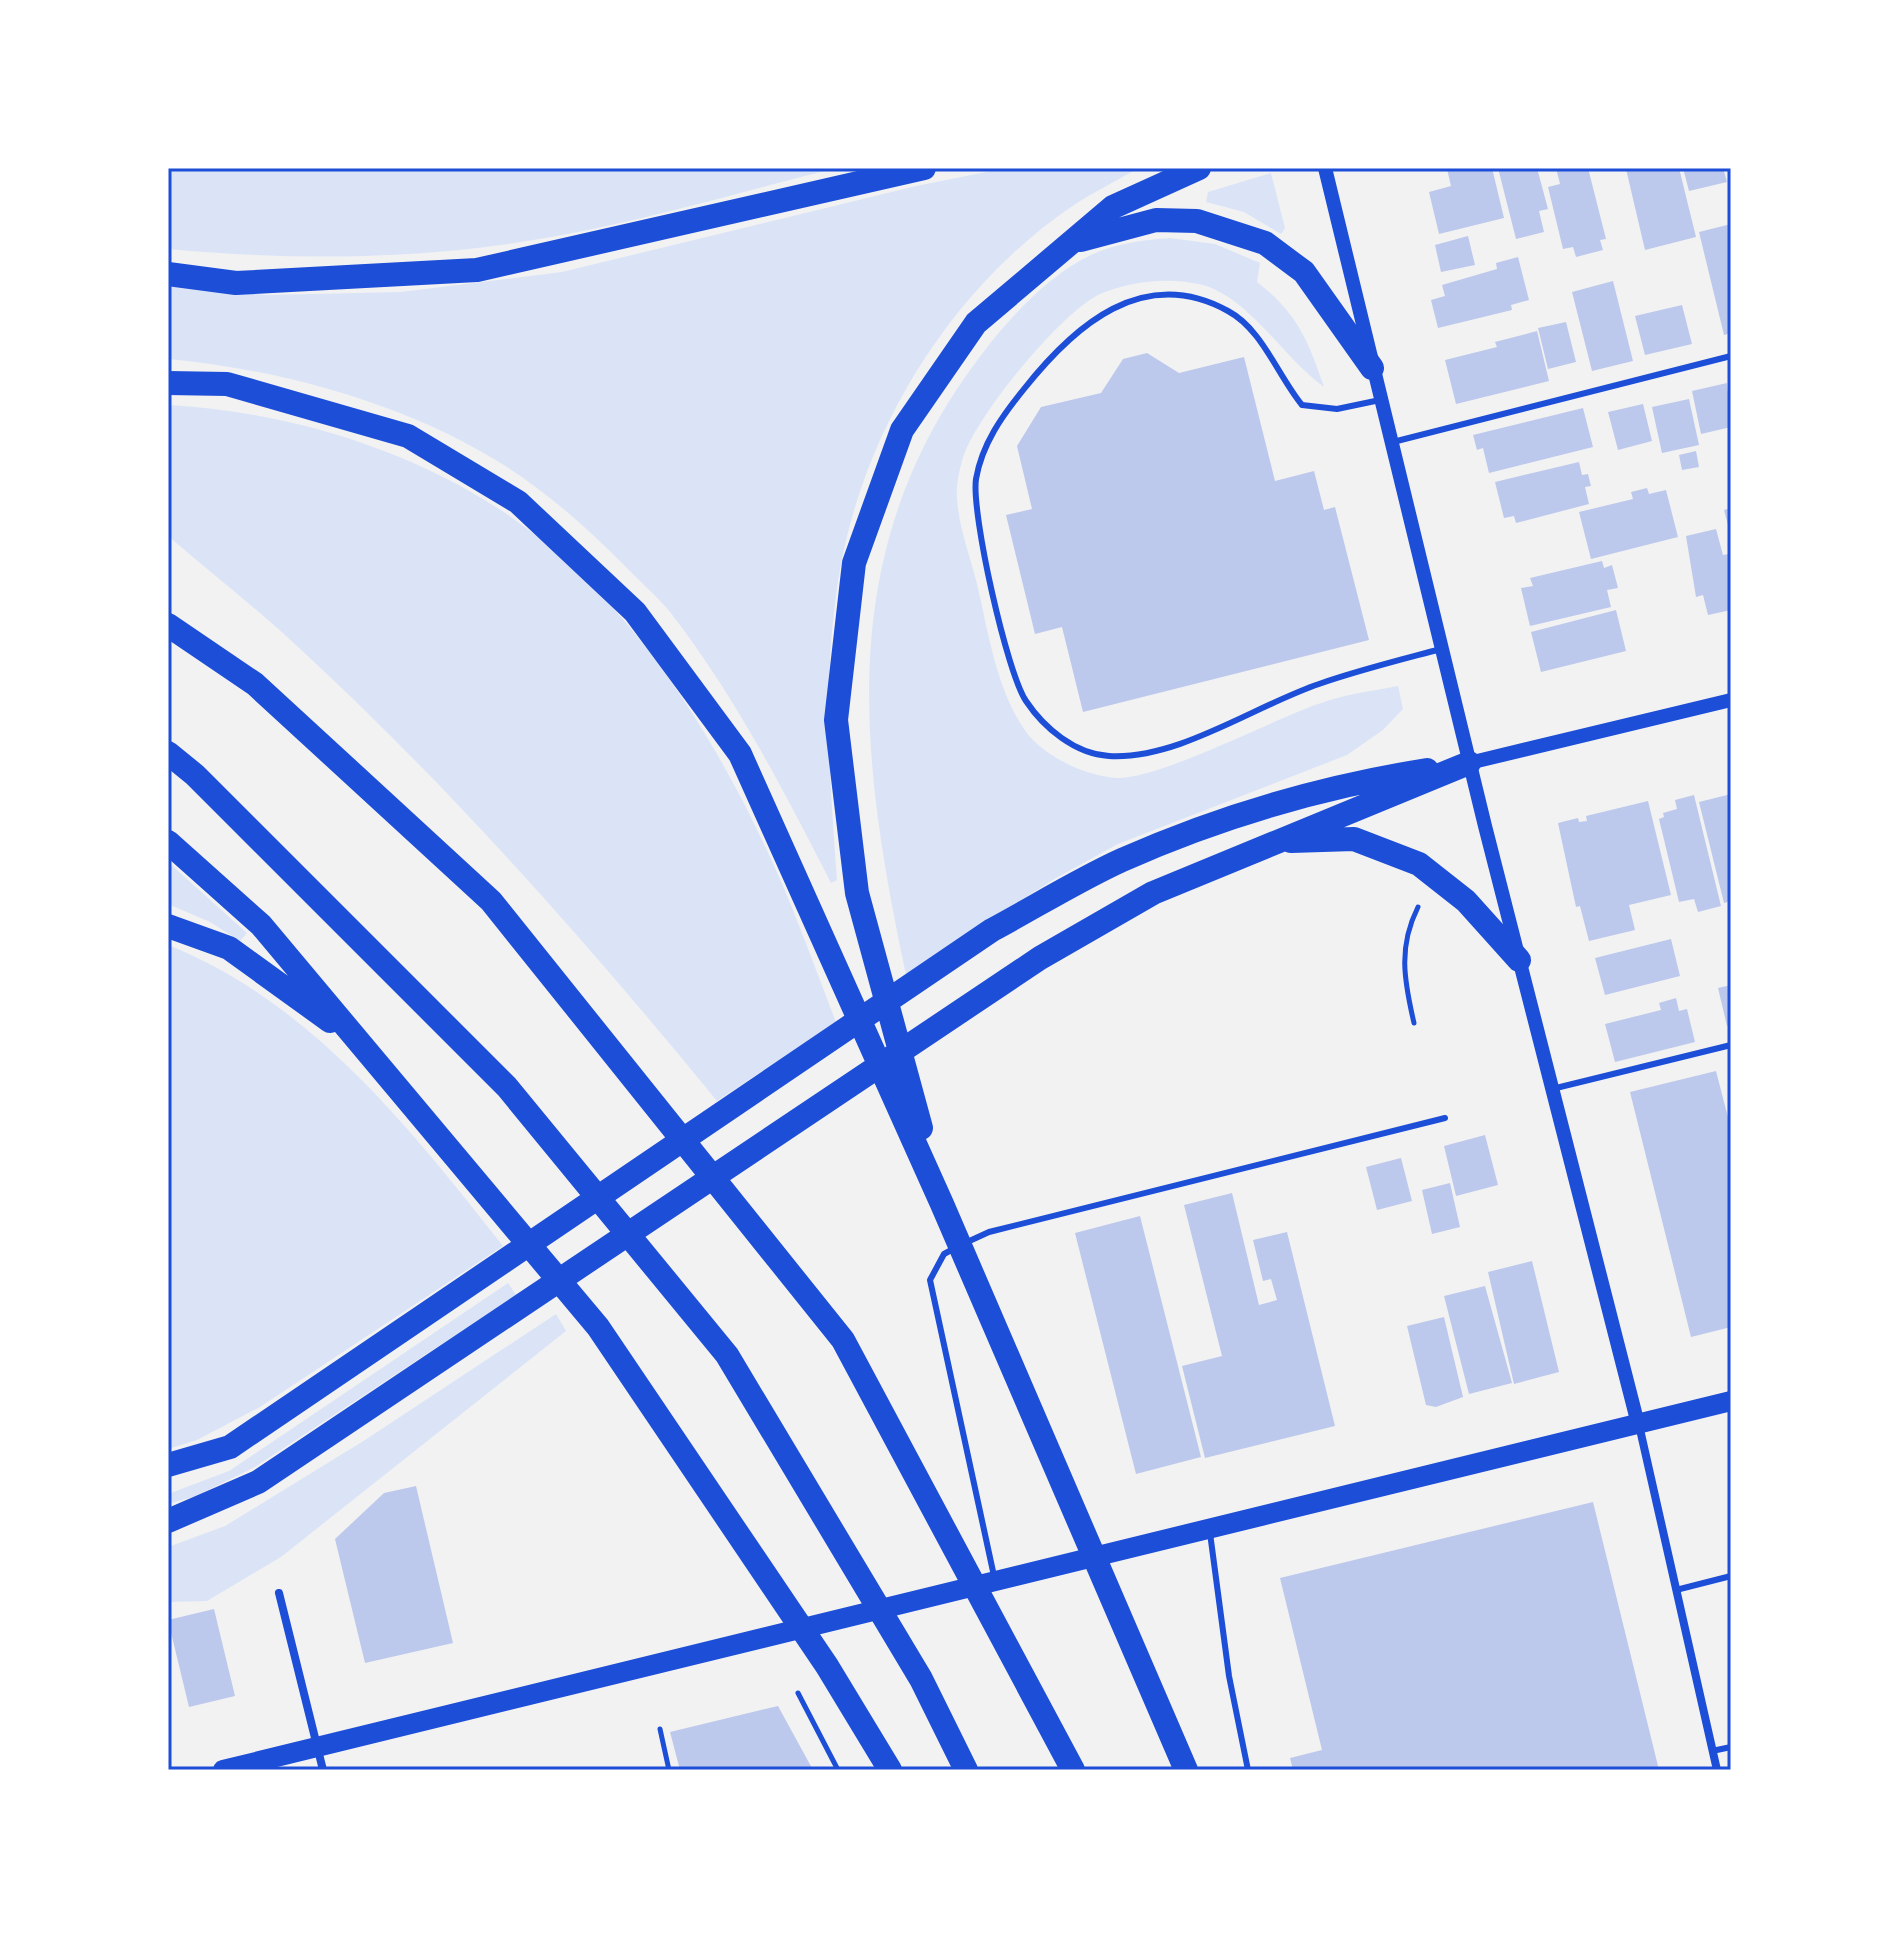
<svg xmlns="http://www.w3.org/2000/svg" width="1899" height="1938" font-family="Overpass,sans-serif">
<style>
.green{fill:#dbe4f7}
.building{fill:#bdc9ec}
.lines{fill:none;stroke-linecap:round;stroke-linejoin:round}
.path{stroke:#1d4ed8;stroke-width:5}
.service{stroke:#1d4ed8;stroke-width:6}
.minor{stroke:#1d4ed8;stroke-width:8}
.tertiary{stroke:#1d4ed8;stroke-width:14}
.primary{stroke:#1d4ed8;stroke-width:20}
.motorway{stroke:#1d4ed8;stroke-width:24}
.neatline{fill:none;stroke:#1d4ed8;stroke-width:3}
</style>
<rect width="100%" height="100%" fill="#f2f2f2"/>
<path class="green" d="M168 168H836C732 194 627 226 521 242 403 260 286 260 168 249Z
M1006 168H1139C1116 181 1092 193 1071 207 944 294 855 444 836 596 823 690 830 785 837 880L831 883C783 789 735 696 670 612 656 595 638 580 623 564 588 529 549 494 507 467 408 404 284 370 168 359V285L266 295 400 292 562 272 916 186Z
M1271 173 1285 228 1281 234 1244 212 1206 202 1208 192Z
M1170 238 1215 244 1260 263 1257 282C1297 313 1308 340 1324 387 1284 359 1248 295 1199 284 1167 277 1128 281 1098 295 1059 315 973 419 962 461 959 472 956 487 957 497 958 524 969 553 976 580 988 628 995 686 1024 729 1042 756 1085 776 1117 778 1160 779 1273 719 1321 703 1345 694 1373 691 1398 686L1403 709 1383 730 1347 755 1118 844 1056 878 906 975C858 748 833 545 985 350 1013 314 1051 273 1093 254 1117 243 1144 240 1170 238Z
M168 405C311 413 464 465 571 565 660 647 727 761 776 870 798 919 816 971 836 1022L717 1101C586 941 449 786 297 646 256 608 211 573 168 536Z
M168 862 247 933 240 941 210 922 168 904Z
M168 945C311 1002 410 1128 503 1246L260 1407 197 1440 168 1449Z
M508 1283 516 1295 255 1467 196 1496 168 1504V1494L229 1471Z
M556 1314 566 1331 281 1557 207 1601 168 1602V1547L225 1526 365 1440Z"/>
<path class="building" d="M1492 168 1504 218 1439 234 1429 192 1451 186 1447 169Z
M1498 168H1537L1548 209 1539 211 1544 232 1516 239Z
M1556 168H1588L1606 239 1600 240 1603 250 1576 257 1573 247 1563 249 1548 187 1560 184Z
M1679 168 1696 237 1645 250 1626 169Z
M1683 168H1723L1727 182 1689 191Z
M1731 224V333L1724 335 1699 232Z
M1468 236 1475 265 1441 272 1435 245Z
M1518 257 1529 300 1511 305 1512 310 1438 328 1431 300 1445 296 1442 285 1497 269 1496 263Z
M1613 281 1633 361 1592 371 1572 292Z
M1682 305 1692 344 1645 355 1635 316Z
M1566 322 1576 362 1548 369 1538 328Z
M1537 331 1549 381 1456 404 1445 360 1497 347 1495 342Z
M1147 353 1179 373 1244 357 1275 481 1314 471 1324 510 1335 507 1369 640 1083 712 1062 627 1035 634 1006 515 1032 509 1017 446 1041 407 1101 393 1123 359Z
M1727 383 1731 427 1701 434 1692 391Z
M1689 399 1699 445 1662 453 1652 407Z
M1643 404 1652 441 1618 450 1608 412Z
M1583 408 1593 447 1489 473 1483 448 1477 450 1473 435Z
M1696 451 1699 467 1682 470 1679 455Z
M1579 462 1582 475 1588 474 1591 486 1585 487 1589 504 1516 523 1514 516 1504 518 1495 482Z
M1647 488 1649 494 1666 490 1678 537 1591 559 1579 512 1633 499 1631 492Z
M1731 508V532L1730 533 1724 510Z
M1716 529 1723 555 1729 554 1731 560V610L1708 615 1703 595 1696 597 1686 536Z
M1602 561 1604 568 1612 565 1618 588 1607 590 1611 607 1530 626 1521 588 1533 586 1530 578Z
M1616 610 1626 651 1541 672 1531 632Z
M1731 794V901L1724 903 1699 802Z
M1694 795 1721 906 1698 912 1694 899 1679 902 1659 819 1664 817 1663 813 1677 809 1675 800Z
M1648 801 1671 895 1629 905 1635 930 1589 941 1580 906 1576 907 1558 823 1578 818 1579 822 1587 821 1586 816Z
M1671 939 1680 976 1605 995 1595 958Z
M1731 985V1025L1727 1026 1718 988Z
M1676 998 1679 1011 1687 1009 1695 1042 1615 1062 1605 1024 1661 1010 1659 1003Z
M1716 1071 1731 1129V1327L1691 1337 1630 1092Z
M1485 1135 1498 1185 1456 1196 1444 1146Z
M1401 1158 1412 1201 1377 1210 1366 1167Z
M1450 1183 1460 1227 1432 1234 1422 1190Z
M1232 1193 1259 1305 1277 1300 1271 1279 1263 1281 1253 1240 1287 1232 1335 1426 1205 1458 1182 1366 1222 1356 1184 1205Z
M1140 1216 1201 1457 1136 1474 1075 1233Z
M1532 1261 1559 1372 1514 1384 1488 1272Z
M1485 1286 1512 1383 1469 1394 1444 1296Z
M1444 1317 1463 1397 1436 1407 1426 1405 1407 1326Z
M416 1486 453 1643 365 1663 335 1539 384 1493Z
M1593 1502 1659 1770H1293L1290 1758 1322 1750 1280 1578Z
M214 1609 235 1696 189 1707 168 1620Z
M778 1706 813 1770H680L670 1732Z"/>
<g class="lines">
<path class="path" d="M1414 1023C1404 980 1398 947 1418 907
M798 1693 838 1770
M660 1729 669 1770"/>
<path class="service" d="M1380 400 1337 409 1302 405C1278 376 1262 329 1228 311 1143 264 1074 326 1024 389 1002 416 982 444 976 479 971 513 1007 673 1026 701 1044 728 1075 754 1109 756 1178 760 1254 706 1319 684 1359 670 1400 660 1441 649
M1393 442 1731 356
M1552 1089 1731 1045
M965 1243 989 1232 1445 1118
M955 1248 944 1254 930 1280 994 1576
M1210 1533 1229 1676 1248 1770
M1676 1590 1731 1576
M1712 1751 1731 1747"/>
<path class="minor" d="M1639 1425 1717 1770
M279 1593 323 1770"/>
<path class="tertiary" d="M1325 168 1485 826 1638 1424
M1469 763 1731 700"/>
<path class="primary" d="M223 1770 1731 1401"/>
<path class="motorway" d="M1081 240 1156 220 1197 221 1265 243 1304 272 1372 368
M168 274 236 283 477 270 924 168
M168 383 227 384 408 436 518 502 635 612 740 754 942 1204 1186 1770
M168 625 255 684 491 901 843 1340 1073 1770
M168 753 195 775 507 1087 727 1355 921 1679 966 1770
M1291 841 1354 839 1419 864 1466 901 1519 960
M168 842 261 925 598 1327 827 1666 890 1770
M168 926 229 948 330 1021
M921 1128 857 893 836 720 854 563 902 430 976 323 1113 207 1199 168
M168 1465 230 1447 992 930C1035 907 1078 880 1122 860 1221 816 1321 787 1427 770
M168 1521 258 1482 1040 958 1153 893 1469 763"/>
</g>
<rect width="1899" height="1938" fill="none" stroke="#ffffff" stroke-width="340"/>
<rect x="170" y="170" width="1559" height="1598" class="neatline"/>
</svg>
